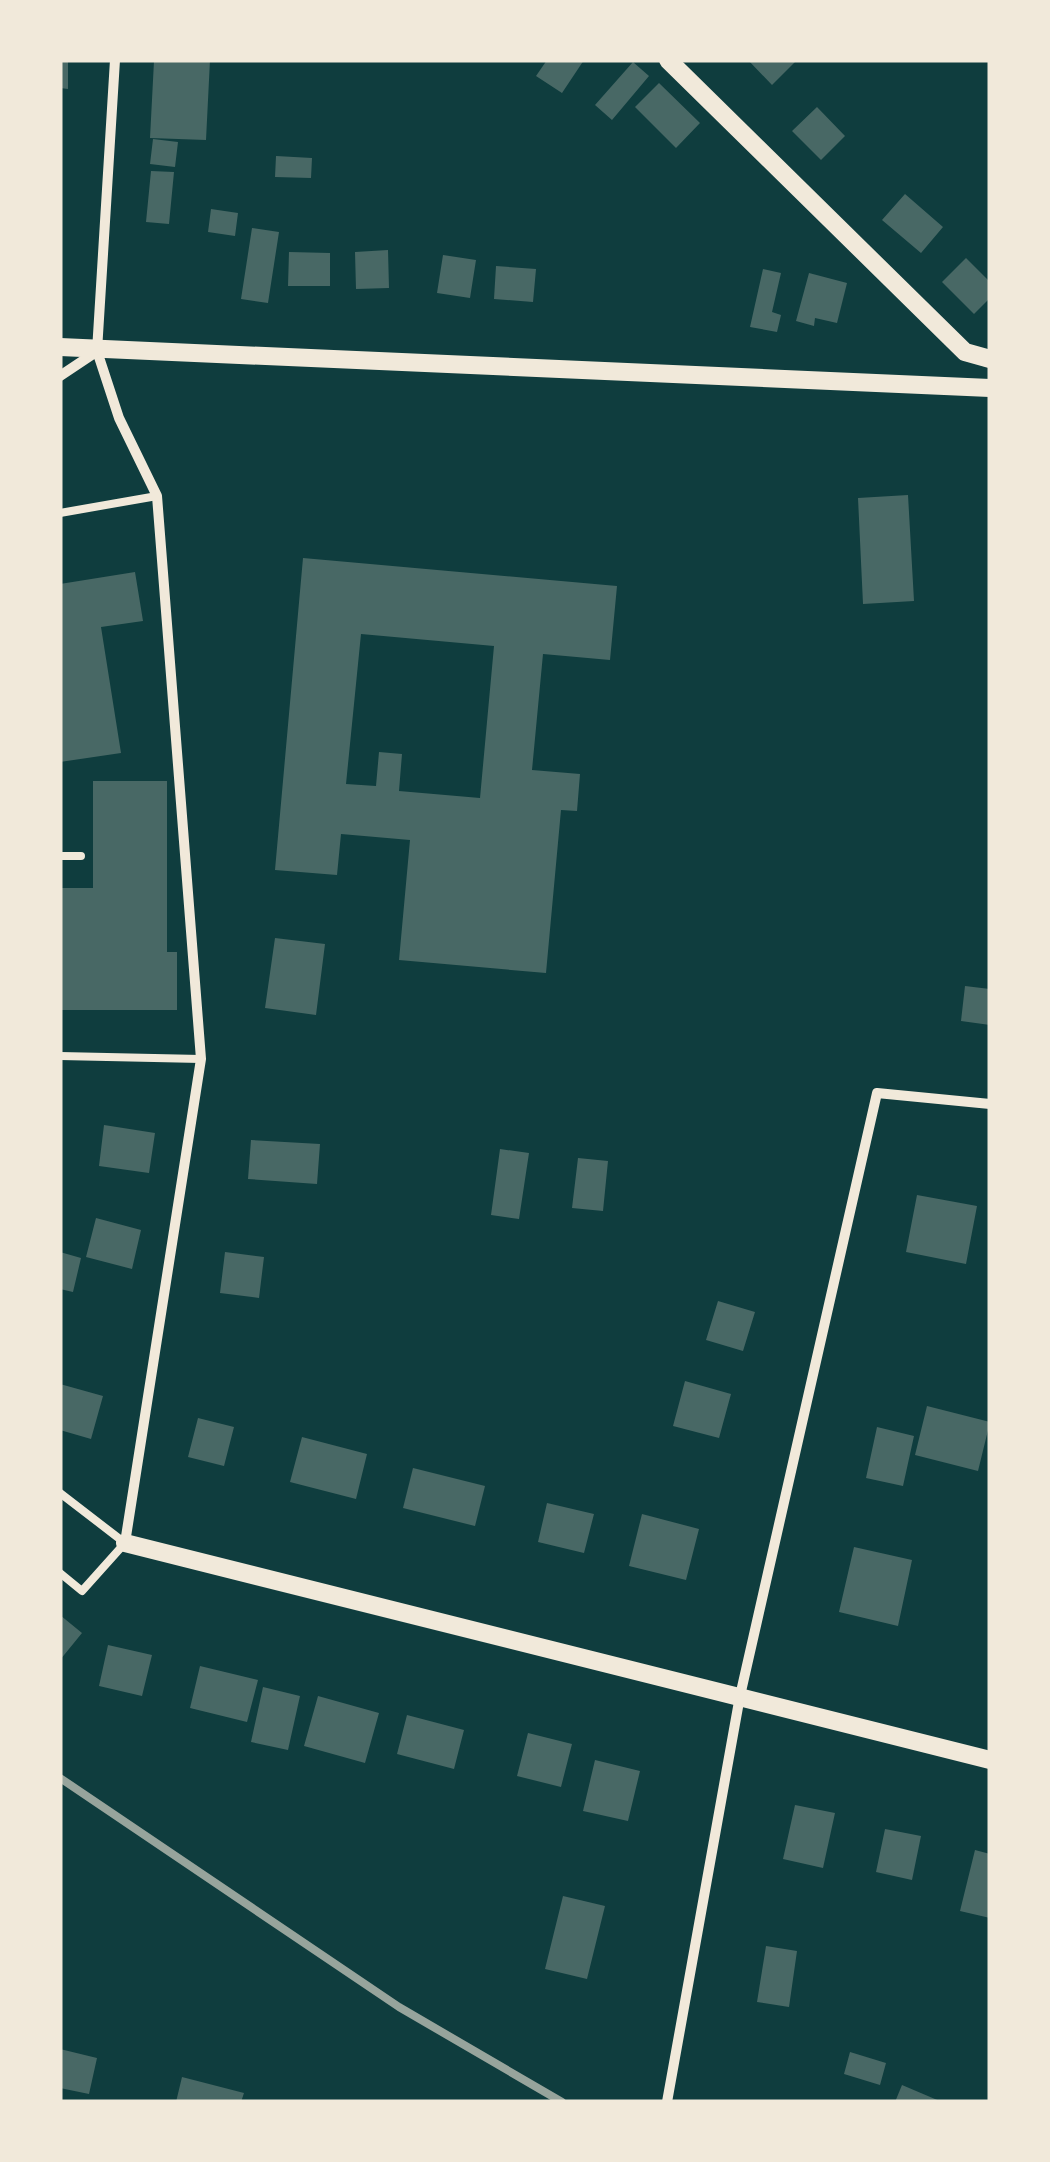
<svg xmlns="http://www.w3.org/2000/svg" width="1050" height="2162" font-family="'PT Sans Narrow',sans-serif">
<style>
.building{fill:#486865;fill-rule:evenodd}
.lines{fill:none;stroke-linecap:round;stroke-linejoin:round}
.service{stroke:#f1e9da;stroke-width:8}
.minor{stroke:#f1e9da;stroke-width:10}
.tertiary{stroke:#f1e9da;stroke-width:18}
.rail{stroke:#97a49c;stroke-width:8}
</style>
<rect width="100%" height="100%" fill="#0f3d3e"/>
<path class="building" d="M60 60H68V89L60 88Z
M210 60 206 140 150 138 154 61Z
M547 60H584L562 93 536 76Z
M748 60H797L772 85Z
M633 62 649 76 612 120 595 105Z
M659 83 700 123 676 148 635 107Z
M817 107 845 136 821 160 792 131Z
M153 139 178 142 175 167 150 164Z
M276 156 312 158 311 178 275 177Z
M151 171 174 172 169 224 146 222Z
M905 194 943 227 921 253 882 220Z
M211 209 238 213 235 236 208 232Z
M252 228 279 232 268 303 241 299Z
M388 250 389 288 356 289 355 252Z
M289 252 330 253V286H288Z
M443 255 476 260 470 298 437 293Z
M966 258 990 282V298L974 314 942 282Z
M496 266 536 269 533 302 494 299Z
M763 269 781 273 772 312 781 315 777 332 750 327Z
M809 273 847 283 837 323 815 318 814 326 796 321Z
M908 495 914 601 863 604 858 498Z
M303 558 617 586 610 660 543 654 532 770 580 774 577 811 561 810 546 973 399 960 410 840 341 834 337 875 275 870ZM361 634 494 646 480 798 399 791 402 754 379 752 376 786 346 784Z
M135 572 143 621 101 627 121 753 60 762V584Z
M93 781H167V952H177V1010H60V888H93Z
M275 938 325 944 316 1015 265 1008Z
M965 986 990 989V1025L961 1021Z
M104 1125 155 1133 149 1173 99 1166Z
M251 1140 320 1144 317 1184 248 1179Z
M500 1149 529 1153 519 1219 491 1215Z
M578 1158 608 1161 603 1211 572 1208Z
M917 1195 977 1206 966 1264 906 1252Z
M96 1218 141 1230 132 1269 86 1257Z
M60 1252 81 1258 73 1292 60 1289Z
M225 1252 264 1257 259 1298 220 1293Z
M718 1301 755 1312 743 1351 706 1340Z
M685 1381 731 1394 719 1438 673 1426Z
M60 1384 103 1396 91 1439 60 1430Z
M927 1406 990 1422 978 1471 915 1455Z
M198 1418 234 1427 224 1466 188 1457Z
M877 1427 914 1436 903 1486 866 1478Z
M302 1437 367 1454 356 1499 290 1482Z
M413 1468 485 1486 475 1526 403 1508Z
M547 1503 594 1514 584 1553 538 1542Z
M642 1514 699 1529 686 1580 629 1566Z
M854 1547 912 1560 898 1626 839 1612Z
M60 1615 82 1633 60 1660Z
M108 1645 152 1655 142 1696 99 1686Z
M200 1666 258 1680 247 1722 190 1708Z
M263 1687 300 1696 288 1750 251 1742Z
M318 1696 379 1713 365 1763 304 1746Z
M407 1715 464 1730 454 1769 397 1754Z
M528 1733 572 1744 561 1787 517 1776Z
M595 1760 640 1771 628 1821 583 1811Z
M795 1805 835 1813 823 1868 783 1859Z
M885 1829 921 1836 912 1880 876 1872Z
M975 1850 990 1854V1918L960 1911Z
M563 1896 605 1906 587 1979 545 1969Z
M766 1946 797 1951 789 2007 757 2002Z
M60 2049 97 2058 89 2094 60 2088Z
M850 2052 886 2063 880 2085 844 2074Z
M182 2077 244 2093 241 2102H176Z
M902 2085 942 2102H895Z"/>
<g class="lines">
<path class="service" d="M60 513 157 496
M60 856H81
M60 1056 201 1059
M60 1493 125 1543 82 1591 60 1573"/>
<path class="minor" d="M115 60 97 351 119 418 157 496 201 1059 125 1543
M60 376 96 352
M667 2102 740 1696 877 1093 990 1104"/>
<path class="tertiary" d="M668 60 965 352 990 359
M60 347 990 388
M125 1543 990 1760"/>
<path class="rail" d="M60 1778 399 2007 562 2102"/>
</g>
<rect width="1050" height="2162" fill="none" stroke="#f1e9da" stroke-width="125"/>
</svg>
